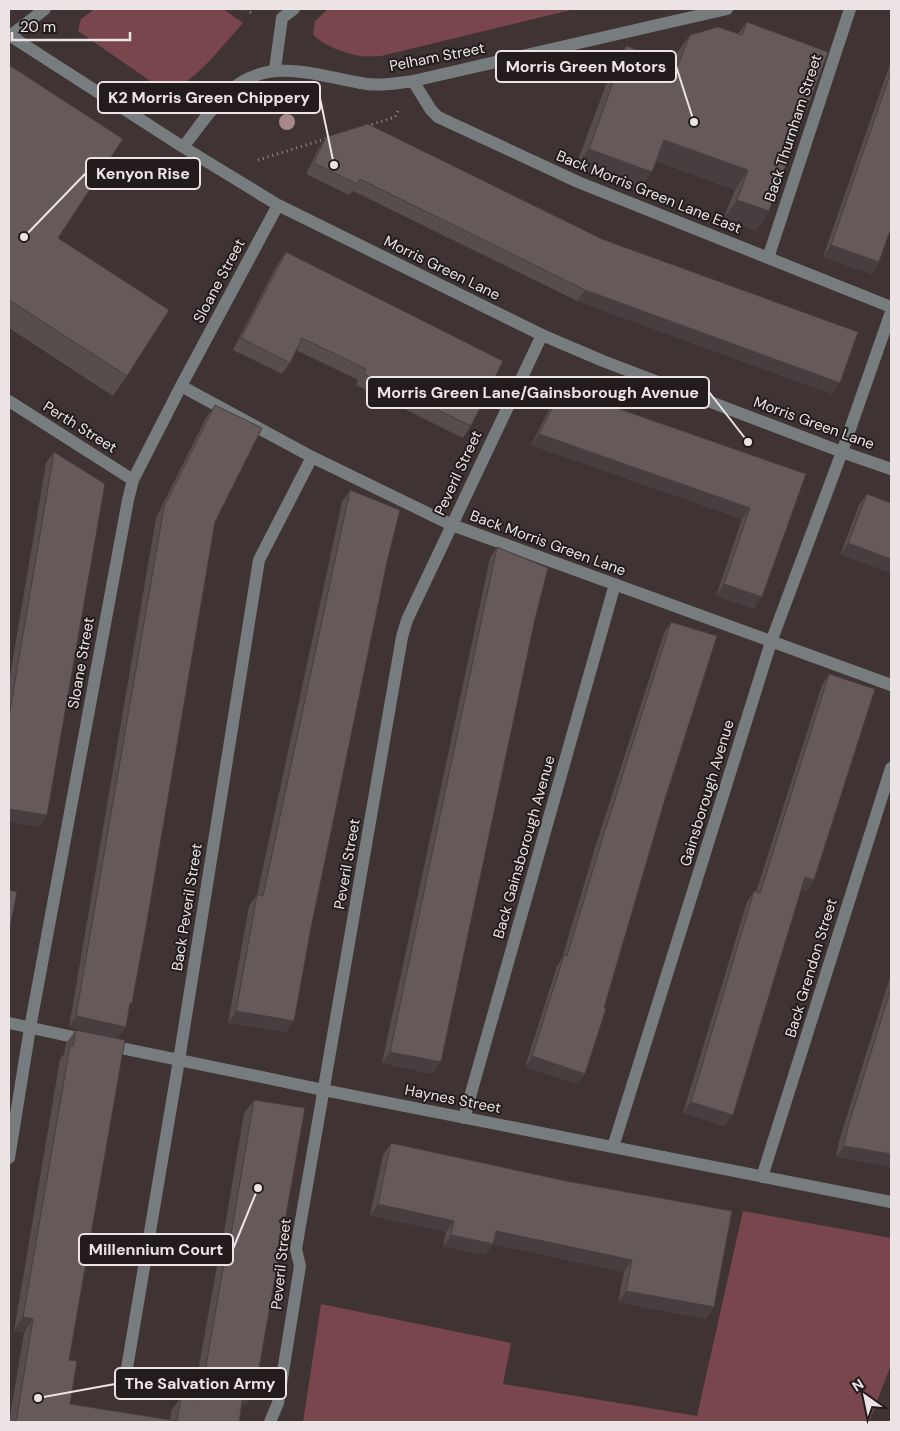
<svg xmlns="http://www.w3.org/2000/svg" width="900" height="1431" font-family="'DM Sans',sans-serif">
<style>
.green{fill:#7a464d}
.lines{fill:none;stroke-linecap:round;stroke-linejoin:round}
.path{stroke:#968c8d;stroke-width:3;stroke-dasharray:1 4;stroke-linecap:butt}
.minor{stroke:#777d7e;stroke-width:12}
.tree{fill:#a7878a}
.wall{fill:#574d4d}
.shaded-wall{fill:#473e3f}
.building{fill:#65595a;stroke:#473e3f}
.labels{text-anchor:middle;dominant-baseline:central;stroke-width:4;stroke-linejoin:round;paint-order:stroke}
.street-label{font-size:15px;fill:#ebe3e4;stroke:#221c1d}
.leader{fill:none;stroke:#ebe3e4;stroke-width:2}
.callout-dot{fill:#ebe3e4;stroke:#221c1d;stroke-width:2}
.callout{fill:#221c1d;stroke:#ebe3e4;stroke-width:2}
.callout-label{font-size:16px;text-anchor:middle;font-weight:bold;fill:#ebe3e4}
</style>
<rect width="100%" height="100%" fill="#3f3334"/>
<path class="green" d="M95 9H223L243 23C228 39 203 72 185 82 177 87 168 88 159 87L78 31 81 19Z
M328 9H575L381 56C374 56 367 57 360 56 347 54 321 45 313 34L315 21Z
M743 1211 891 1238V1365L869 1422H303L321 1304 511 1343 503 1384 697 1416Z"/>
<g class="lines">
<path class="path" d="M246 9 254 15
M367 126 395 117 398 111
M258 160 328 138"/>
<path class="minor" d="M9 35 183 147 278 205 542 335 603 361 842 452 891 469
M10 36 45 9
M275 69 282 18 294 9
M413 81 431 110 438 117 578 182 891 307
M183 147C197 130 210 109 226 94 269 53 317 77 367 84 382 86 398 83 413 81L727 9
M768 258 850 9
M181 386 312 457 452 525 891 685
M9 401 133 480
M9 1023 87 1040
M107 1045 324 1090 891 1202
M464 1118 615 584
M613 1147 771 642 842 452 891 312
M9 1158 30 1028 128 500 133 480 181 386 278 205
M762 1177 891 768
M126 1374 179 1060 259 560 312 457
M270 1422 278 1403 300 1266 296 1249 402 637 407 620 542 335"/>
</g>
<circle class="tree" cx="287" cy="122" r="8"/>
<path class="wall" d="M747 22 769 211 756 231 723 219 735 190 656 161 652 172 638 191 575 168 613 66 626 46 673 63 676 54 690 35 738 34Z
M891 61V228L872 274 823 257Z
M9 65 58 238 127 376 113 396 9 328Z
M326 137 832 394 577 301 353 191 349 195 306 174 319 148Z
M286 252 471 426 463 438 356 385 358 380 296 350 290 363 282 374 233 350 278 263Z
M562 389 806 474 754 609 716 596 742 519 531 445 554 400Z
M215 405V522L118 1038 69 1027 156 518 207 416Z
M54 452 47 815 39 827 9 821V682L46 463Z
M350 490 387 562 311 928 294 1021 286 1032 228 1023 249 906 257 895 342 502Z
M867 494 891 503 840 555 859 505Z
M497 547 433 1074 382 1063 490 558Z
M671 622 665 799 578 1084 525 1067 557 966 562 958 594 851 664 633Z
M829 674 814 880 806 891 801 889 725 1126 683 1113 747 902 754 891 756 892 822 685Z
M891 974V1167L836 1157 839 1141Z
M76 1030 69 1360 70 1404 170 1420 171 1411 181 1397 193 1399 218 1260 220 1256 244 1113 254 1100 246 1405 242 1404 239 1422H9L24 1333 14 1331 60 1059 64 1054 66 1043Z
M391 1143 566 1181 714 1307 706 1319 618 1302 624 1272 493 1244 485 1255 443 1246 446 1232 370 1215 383 1155Z"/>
<path class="shaded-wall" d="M664 140 748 170 735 190 651 159Z
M589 149 652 172 638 191 575 168Z
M737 200 769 211 756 231 723 219Z
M831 245 879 262 872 274 823 257Z
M585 290 840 383 832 394 577 301Z
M539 434 750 508 742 519 531 445Z
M848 543 891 559V573L840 555Z
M724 584 762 597 754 609 716 596Z
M9 809 47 815 39 827 9 821Z
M805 877 814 880 806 891 797 888Z
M236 1011 294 1021 286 1032 228 1023Z
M76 1016 126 1027 118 1038 69 1027Z
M390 1052 441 1062 433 1074 382 1063Z
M532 1056 585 1074 578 1084 525 1067Z
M691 1102 733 1115 725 1126 683 1113Z
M844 1146 891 1154V1167L836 1157Z
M378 1204 454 1221 446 1232 370 1215Z
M496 1231 632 1260 624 1272 488 1243Z
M451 1235 493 1244 485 1255 443 1246Z
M626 1291 714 1307 706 1319 618 1302Z
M23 1317 33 1319 24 1333 14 1331Z
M244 1389 255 1391 246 1405 234 1403Z"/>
<path class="building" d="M747 22 828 52 769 211 737 200 748 170 664 140 652 172 589 149 626 46 678 65 690 35 718 27 742 35Z
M9 65 123 139 58 238 169 310 127 376 9 300Z
M891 72V228L879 262 831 245Z
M368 124 602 239 858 332 840 383 585 290 360 179 357 184 314 163 326 137Z
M286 252 503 361 471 426 364 374 366 369 302 338 290 363 241 338Z
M562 389 806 474 762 597 724 584 750 508 539 434Z
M215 405 262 428 215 522 146 927 132 1003H130L126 1027 76 1016 164 507Z
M54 452 105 484 47 815 9 809V717Z
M350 490 400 510 387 562 311 928 294 1021 236 1011 257 895 263 896Z
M867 494 891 503V559L848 543Z
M497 547 548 568 535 619 441 1062 390 1052Z
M671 622 717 636 665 799 604 1008 606 1009 585 1074 532 1056 564 955 567 956 602 840Z
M829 674 875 689 814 880 805 877 733 1115 691 1102 754 891 760 893Z
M9 890 17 892 9 932Z
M891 988V1154L844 1146 847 1130Z
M76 1030 125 1040 69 1360 77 1361 70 1404 177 1421 181 1397 200 1400 227 1246H229L254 1100 305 1108 255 1391 244 1389 239 1422H16L33 1319 23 1317 70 1046H73Z
M391 1143 566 1181 732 1211 714 1307 626 1291 632 1260 496 1231 493 1244 451 1235 454 1221 378 1204Z"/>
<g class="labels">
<g class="street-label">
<text transform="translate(437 57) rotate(-11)">Pelham Street</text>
<text transform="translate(793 128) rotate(-72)">Back Thurnham Street</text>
<text transform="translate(649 192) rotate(22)">Back Morris Green Lane East</text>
<text transform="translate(442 268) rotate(26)">Morris Green Lane</text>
<text transform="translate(219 281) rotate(-62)">Sloane Street</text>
<text transform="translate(814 423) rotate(20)">Morris Green Lane</text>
<text transform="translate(80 427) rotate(32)">Perth Street</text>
<text transform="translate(458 473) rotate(-65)">Peveril Street</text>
<text transform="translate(548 543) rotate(20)">Back Morris Green Lane</text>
<text transform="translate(81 663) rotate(-80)">Sloane Street</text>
<text transform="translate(707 793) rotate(-73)">Gainsborough Avenue</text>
<text transform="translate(524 847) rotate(-74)">Back Gainsborough Avenue</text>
<text transform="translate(347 864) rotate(-80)">Peveril Street</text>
<text transform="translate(187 907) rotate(-81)">Back Peveril Street</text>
<text transform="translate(811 968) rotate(-73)">Back Grendon Street</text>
<text transform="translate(453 1099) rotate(11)">Haynes Street</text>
<text transform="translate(281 1264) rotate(-84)">Peveril Street</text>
</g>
</g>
<path class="leader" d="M694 122L676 66M334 165L320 98M24 237L86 173M748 442L709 392M258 1188L233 1249M38 1398L115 1384"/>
<g class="callout-dot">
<circle cx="694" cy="122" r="5"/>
<circle cx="334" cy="165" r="5"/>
<circle cx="24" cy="237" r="5"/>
<circle cx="748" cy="442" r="5"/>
<circle cx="258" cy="1188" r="5"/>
<circle cx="38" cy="1398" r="5"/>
</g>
<g class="callout">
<rect x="496" y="51" width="180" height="31" rx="5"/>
<rect x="98" y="82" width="222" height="31" rx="5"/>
<rect x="86" y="158" width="114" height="31" rx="5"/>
<rect x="367" y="377" width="342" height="31" rx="5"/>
<rect x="79" y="1234" width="154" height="31" rx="5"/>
<rect x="115" y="1368" width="171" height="31" rx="5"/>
</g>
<g class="callout-label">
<text x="586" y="72">Morris Green Motors</text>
<text x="209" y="103">K2 Morris Green Chippery</text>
<text x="143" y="179">Kenyon Rise</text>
<text x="538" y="398">Morris Green Lane/Gainsborough Avenue</text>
<text x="156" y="1255">Millennium Court</text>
<text x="200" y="1389">The Salvation Army</text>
</g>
<rect width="900" height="1431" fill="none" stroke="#ebe3e4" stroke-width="20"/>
<g transform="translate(865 1396) rotate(327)" stroke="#221c1d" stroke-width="4" paint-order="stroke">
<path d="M0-4L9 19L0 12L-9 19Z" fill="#ebe3e4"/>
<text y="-8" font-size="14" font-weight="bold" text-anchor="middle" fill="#ebe3e4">N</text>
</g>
<path d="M12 32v8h118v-8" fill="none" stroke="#ebe3e4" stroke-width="2.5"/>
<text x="20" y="32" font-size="15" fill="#ebe3e4" stroke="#221c1d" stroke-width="4" paint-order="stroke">20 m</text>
</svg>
